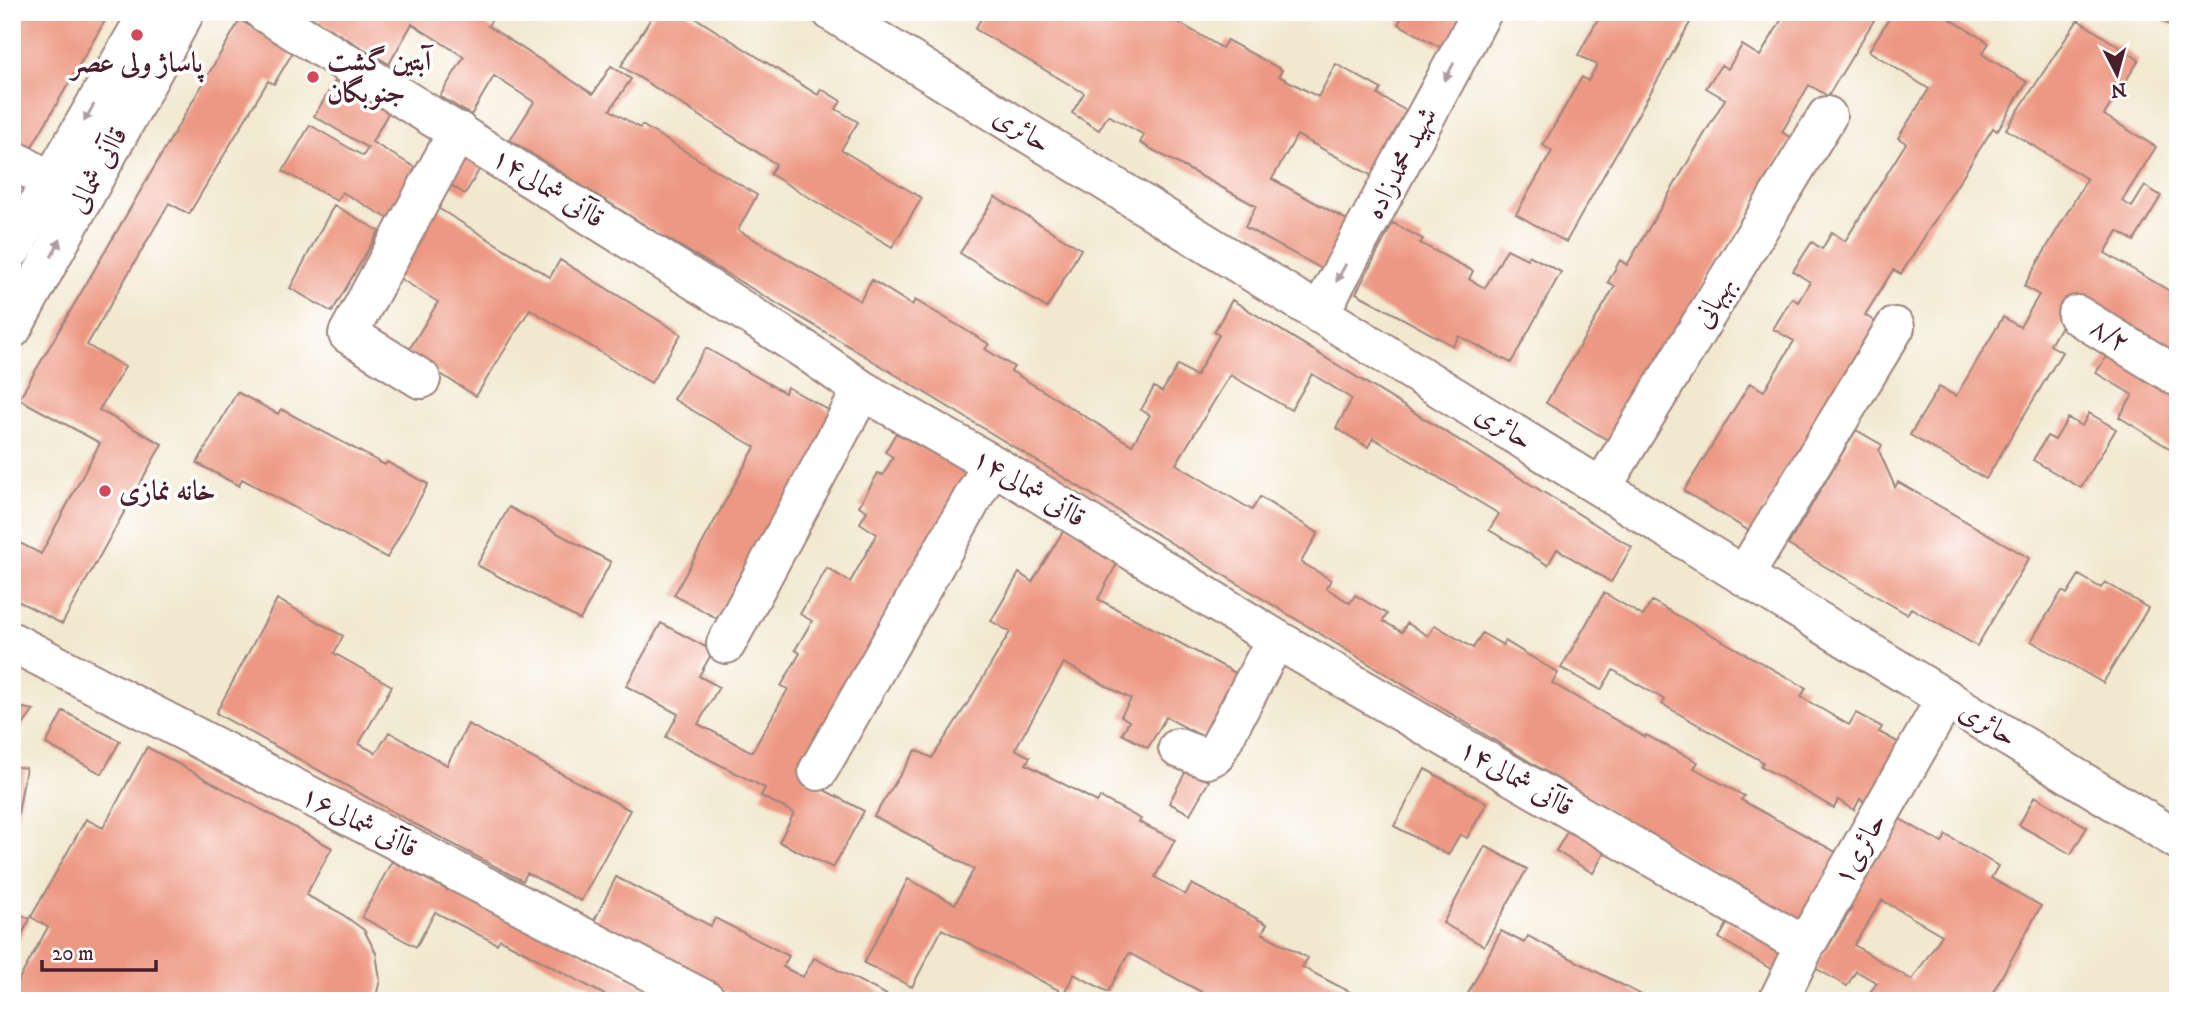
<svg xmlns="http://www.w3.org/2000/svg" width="2190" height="1013" font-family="'IM FELL DW Pica',Amiri,serif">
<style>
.building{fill:#ed9882;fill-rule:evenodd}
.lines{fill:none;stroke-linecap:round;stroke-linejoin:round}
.minor-casing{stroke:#9e847d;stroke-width:42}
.major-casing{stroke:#9e847d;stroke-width:42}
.minor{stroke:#fff;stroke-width:38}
.major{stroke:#fff;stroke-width:38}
.oneway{fill:#ae9aa0}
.poi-dot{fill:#d1495b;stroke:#fff;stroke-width:2.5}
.labels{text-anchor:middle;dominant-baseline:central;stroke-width:7;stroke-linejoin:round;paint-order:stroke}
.poi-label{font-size:28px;font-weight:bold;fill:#4a1f2b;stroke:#fff;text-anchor:start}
.street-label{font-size:28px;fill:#4a1f2b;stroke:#fff}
</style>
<rect width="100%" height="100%" fill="#fff"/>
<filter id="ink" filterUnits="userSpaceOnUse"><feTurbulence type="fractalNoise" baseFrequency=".0143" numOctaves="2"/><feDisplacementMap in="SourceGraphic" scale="14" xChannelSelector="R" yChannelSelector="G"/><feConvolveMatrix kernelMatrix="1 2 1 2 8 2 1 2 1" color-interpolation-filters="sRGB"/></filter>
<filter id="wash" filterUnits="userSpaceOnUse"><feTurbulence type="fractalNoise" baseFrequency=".00686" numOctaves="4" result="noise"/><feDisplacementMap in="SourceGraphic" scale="28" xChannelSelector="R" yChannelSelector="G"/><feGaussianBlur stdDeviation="1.57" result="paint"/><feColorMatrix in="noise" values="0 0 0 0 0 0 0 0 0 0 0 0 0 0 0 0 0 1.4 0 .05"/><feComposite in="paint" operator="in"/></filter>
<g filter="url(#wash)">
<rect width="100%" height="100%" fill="#f2e8cf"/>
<g id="blocks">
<path class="building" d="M12 12H110L30 150 12 140Z
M302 12H496L488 26 593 94 611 66 631 79 610 110 640 128 642 125 757 195 738 230 860 301 872 280 912 305 915 300 989 344 985 349 1014 367 1011 371 1132 445 1150 415 1141 410 1154 387 1162 392 1178 365 1196 376 1219 335 1214 332 1232 300 1632 547 1611 582 1557 549 1548 565 1489 530 1499 514 1373 438 1368 447 1336 428 1352 399 1312 374 1291 410 1230 375 1176 464 1252 510 1260 497 1318 533 1301 562 1331 580 1326 588 1350 603 1355 595 1387 614 1383 621 1402 632 1407 623 1428 636 1435 625 1473 648 1482 633 1503 645 1505 641 1558 673 1552 683 1645 737 1646 735 1698 762 1694 768 1744 796 1741 800 1843 856 1805 925 1607 809 837 339 651 229 510 140 534 102 494 76 471 115 440 96 464 57 412 24 389 64Z
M655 12H686L818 95 821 89 841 101 836 109 858 122 841 150 922 198 892 247 770 174 776 164 621 66Z
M985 12H1161L1222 48 1227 40 1282 70 1279 76 1318 97 1336 64 1381 89 1378 95 1410 113 1374 177 1297 135 1272 179 1349 221 1322 269 1245 227 1256 206 1140 143 1144 135 1108 115 1099 130 1072 113 1084 93 975 29Z
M1392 12H1466L1445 50 1398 24 1402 18Z
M1602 12H1696L1566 242 1516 214 1552 151 1543 145 1582 77 1588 81 1597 65 1578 55Z
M1786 12H1806L1815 18 1819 12H1879L1828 96 1809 85 1782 132 1791 138 1611 442 1546 403 1615 286 1608 282 1620 260 1627 265 1725 99 1706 88 1721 65 1728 69 1742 45 1760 56Z
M1893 12H1954L1950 19 1989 43 1982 54 2027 82 1997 131 1993 128 1901 274 1893 270 1865 315 1878 324 1751 532 1684 491 1750 383 1764 391 1794 341 1773 329 1792 298 1798 302 1810 282 1793 271 1812 242 1822 249 1832 232 1845 241 1906 143 1898 138 1929 89 1869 51Z
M2149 12H2178V15L2171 26Z
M240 20 293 52 274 84 268 81 189 214 169 203 87 345 125 367 99 410 162 444 62 624 12 598V539L41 554 100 443 19 399Z
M2078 20 2139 60 2104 115 2156 147 2122 201 2132 207 2145 186 2161 196 2134 241 2118 231 2105 253 2178 296 2175 306 2178 307V365L2074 304 2050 345 2062 352 1986 479 1910 435 1939 387 1956 396 2003 317 2020 327 2039 295 2024 286 2087 179 2006 129Z
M338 77 391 108 372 142 418 169 389 219 342 192 337 201 283 171 310 125 363 156 368 148 314 116Z
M462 152 482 165 465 194 446 182Z
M995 197 1081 249 1047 308 960 253Z
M334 205 379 231 332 312 290 288Z
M433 205 550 277 560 260 681 334 651 383 530 309 476 396 407 353 438 302 393 274Z
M1393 223 1423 239 1420 243 1473 271 1469 279 1485 288 1507 249 1527 259 1529 255 1561 272 1511 363 1459 336 1453 346 1356 293Z
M2112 347 2178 388V441L2175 439 2169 448 2119 417 2133 395 2096 373Z
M706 348 785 393 787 387 839 416 725 623 674 595 755 447 673 399Z
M237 392 278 414 281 409 385 465 387 462 428 484 387 558 242 479 239 486 197 463Z
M2089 413 2116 429 2081 488 2033 460 2047 436 2055 440 2068 418 2082 426Z
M1856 430 1882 445 1879 451 1895 487 1898 482 2029 558 1977 646 1911 608 1907 614 1788 545Z
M896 433 977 478 805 780 864 811 833 868 779 842 794 813 761 796 765 788 666 737 678 714 626 686 661 623 713 651 699 676 719 687 698 724 752 752 788 689 781 686 800 653 795 650 812 621 800 614 827 568 850 582 877 534 860 523 867 511 859 506 878 473 883 475 893 457 885 452Z
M509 507 611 562 580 620 477 565Z
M1067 525 1120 558 1098 599 1243 677 1209 740 1166 717 1148 748 1122 734 1129 721 1121 716 1131 699 1064 663 1015 749 1030 757 1026 764 1097 802 1100 797 1141 819 1139 822 1175 840 1155 877 1185 895 1192 884 1267 924 1262 933 1308 958 1302 967 1367 1001H1218L1129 953 1108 992 1074 974 1064 993 942 929 912 987 864 963 908 879 955 904 974 869 874 816 916 750 932 758 971 698 1010 632 991 621 1019 573 1032 582Z
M2079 575 2101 588 2105 582 2148 608 2103 683 2031 641 2062 591 2067 594Z
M1604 593 1643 616 1652 601 1806 688 1801 697 1849 725 1856 713 1882 727 1879 732 1907 747 1873 807 1860 799 1854 810 1838 800 1834 808 1761 766 1763 762 1662 704 1665 700 1613 670 1601 690 1561 668Z
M277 599 343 636 334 653 392 686 359 744 376 753 389 732 447 765 468 724 630 810 581 901 527 873 523 881 415 824 216 713Z
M12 706 34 710 12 740Z
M63 711 120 741 102 774 46 744Z
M147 747 332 848 306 895 339 912 364 930 376 953 380 980 375 1001H12V992L48 927 31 917 86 819 103 828Z
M12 766 26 768 14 836H12Z
M1187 769 1209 781 1190 814 1169 803Z
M1425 769 1487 803 1467 838 1460 834 1448 855 1394 826Z
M2035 796 2087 827 2071 854 2019 825Z
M1895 816 1942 843 1946 835 1998 866 1991 878 2041 906 1988 1001H1872L1866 997 1877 983 1856 971 1847 986 1815 968 1852 908 1844 904ZM1882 900 1942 935 1912 980 1854 945Z
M1571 825 1608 846 1593 873 1556 851Z
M1485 846 1527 869 1484 946 1443 923Z
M392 861 447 890 450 883 654 992 649 1001H616L500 939 497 944 435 912 416 947 362 917Z
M616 877 711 926 715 918 789 956 783 967 803 977 814 958 887 995 884 1001H744L593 923Z
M12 910 30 919 12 953Z
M1729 921 1787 956 1776 972 1719 938Z
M1501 931 1524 943 1528 936 1653 1001H1464Z"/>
</g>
</g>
<g filter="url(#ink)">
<use href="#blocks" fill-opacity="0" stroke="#9e847d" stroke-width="2"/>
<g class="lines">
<g class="minor-casing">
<path id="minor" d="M264 12 720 296 805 350 862 390 992 464 1276 639 1805 946
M832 12 1744 576 2178 840
M12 159 71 193
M12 249 149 12
M1319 314 1482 12
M2077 315 2178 377
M421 379 348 334 458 131
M1602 487 1827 116
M1744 576 1895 327
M12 642 707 1001
M726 644 862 390
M1178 748 1207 759 1215 755 1276 639
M818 771 992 464
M1778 1001 1805 946 1946 698"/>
</g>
<g class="major-casing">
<path id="major" d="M12 329 185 12"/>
</g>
<use href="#minor" class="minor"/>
<use href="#major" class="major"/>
</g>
<defs><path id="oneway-solid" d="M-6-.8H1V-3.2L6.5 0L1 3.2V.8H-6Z" transform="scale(1.75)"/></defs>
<g class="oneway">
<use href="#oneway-solid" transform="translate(1449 72) rotate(118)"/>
<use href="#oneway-solid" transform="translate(89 113) rotate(120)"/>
<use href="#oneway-solid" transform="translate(56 248) rotate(-62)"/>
<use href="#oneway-solid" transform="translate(1341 273) rotate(118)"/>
</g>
</g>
<g class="poi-dot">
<circle cx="137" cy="35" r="7"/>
<circle cx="313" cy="77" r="7"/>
<circle cx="105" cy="491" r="7"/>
</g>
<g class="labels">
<g class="poi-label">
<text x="327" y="61">آبتین گشت<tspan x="327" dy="32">جنوبگان</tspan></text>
<text x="137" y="63" text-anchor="middle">پاساژ ولی عصر</text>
<text x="119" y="491">خانه نمازی</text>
</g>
<g class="street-label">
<text transform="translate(1022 130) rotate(32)">حائری</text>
<text transform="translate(1401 163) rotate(-62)">شهید محمدزاده</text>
<text transform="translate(98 170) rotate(-61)">قاآنی شمالی</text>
<text transform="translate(548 188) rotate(32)">قاآنی شمالی۱۴</text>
<text transform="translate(1714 302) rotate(-59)">بهبهانی</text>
<text transform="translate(2110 335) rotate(32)">۸/۲</text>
<text transform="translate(1504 427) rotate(32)">حائری</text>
<text transform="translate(1029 488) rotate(31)">قاآنی شمالی۱۴</text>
<text transform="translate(1988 724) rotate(31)">حائری</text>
<text transform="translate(1516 778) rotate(30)">قاآنی شمالی۱۴</text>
<text transform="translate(359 822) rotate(27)">قاآنی شمالی۱۶</text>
<text transform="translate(1860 849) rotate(-61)">حائری۱</text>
</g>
</g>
<rect width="2190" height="1013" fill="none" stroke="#fff" stroke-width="42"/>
<g transform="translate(2117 74) rotate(174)" stroke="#ffffff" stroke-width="5" paint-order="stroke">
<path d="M0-5L12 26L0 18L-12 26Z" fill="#4a1f2b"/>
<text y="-10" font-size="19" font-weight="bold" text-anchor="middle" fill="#4a1f2b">N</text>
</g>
<path d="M42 960v10h114v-10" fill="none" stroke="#4a1f2b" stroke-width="3.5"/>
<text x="52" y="960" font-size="21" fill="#4a1f2b" stroke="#ffffff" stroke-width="5" paint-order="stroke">20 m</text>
</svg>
